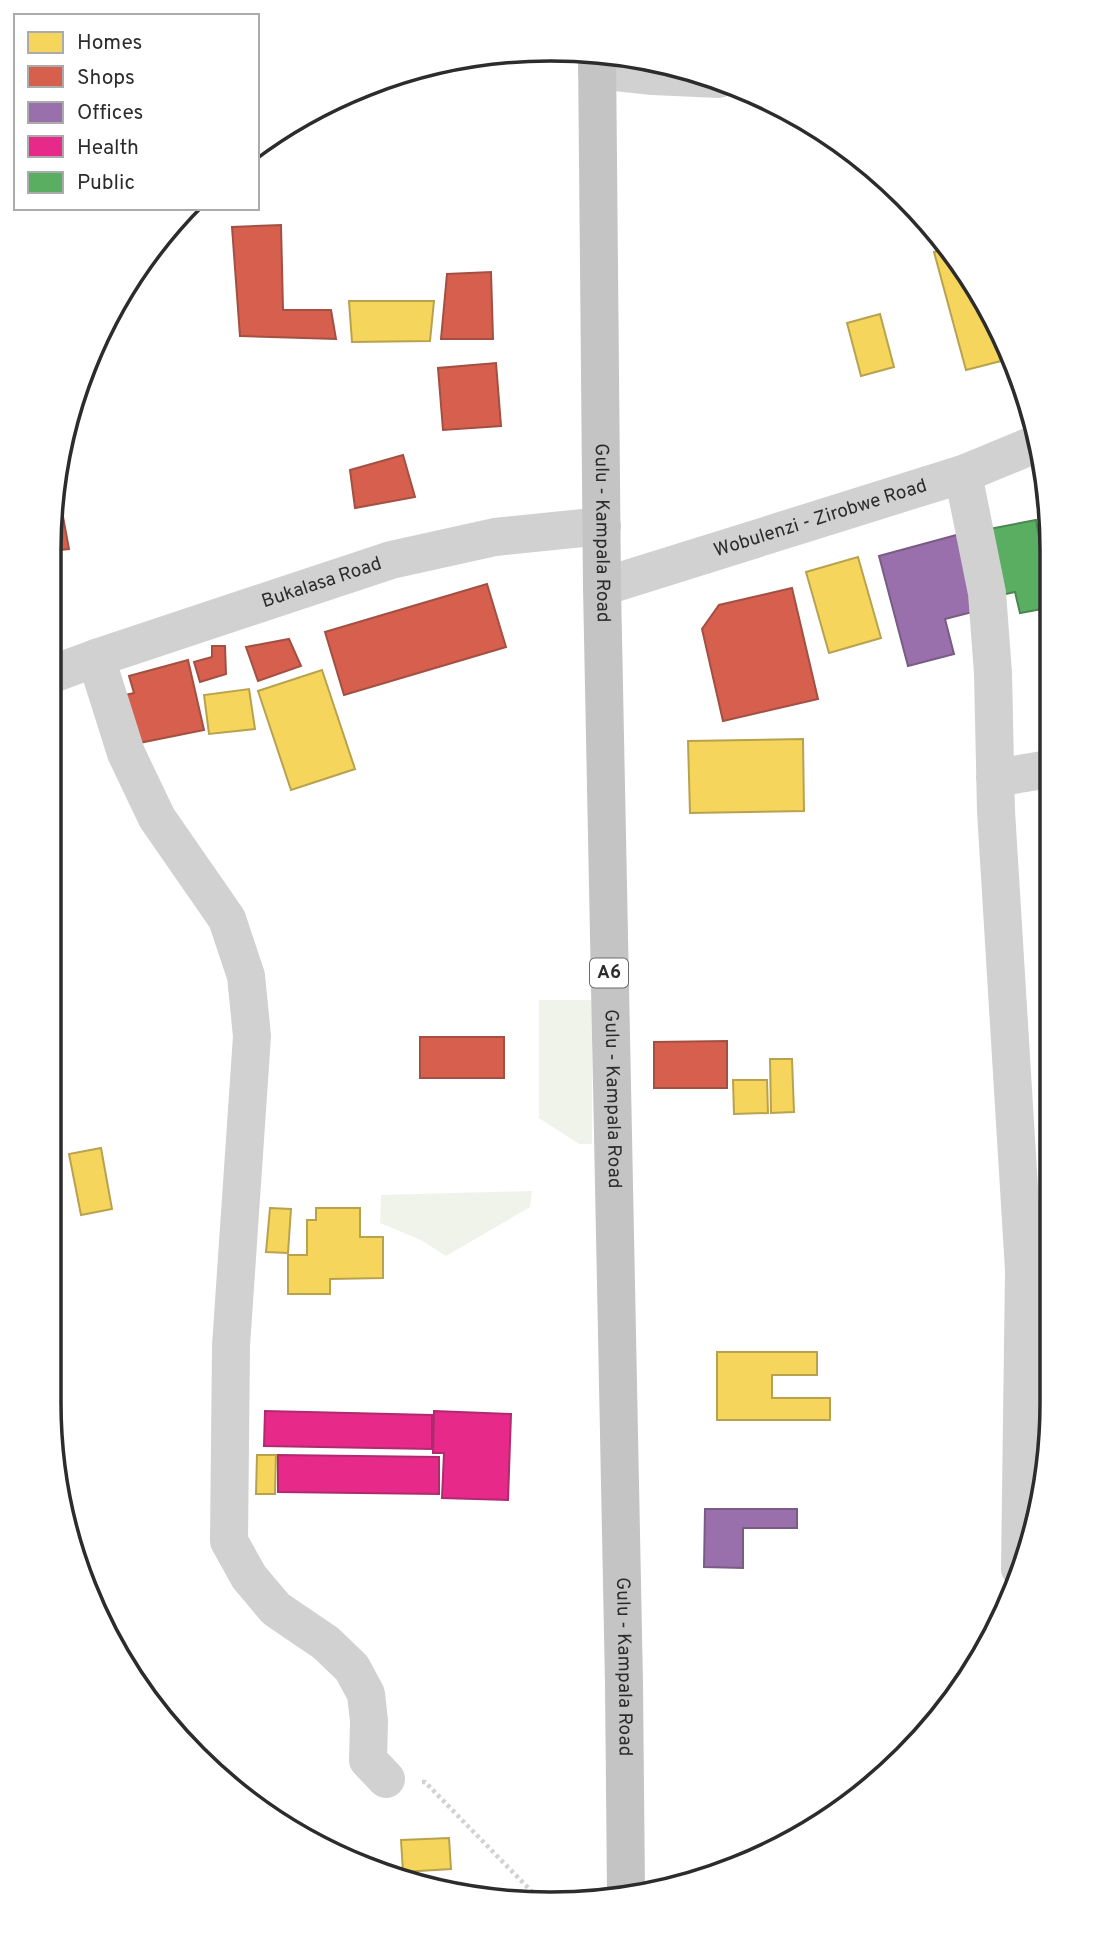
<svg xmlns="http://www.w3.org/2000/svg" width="1101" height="1953" font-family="Overpass,sans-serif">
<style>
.green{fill:#f0f3ea}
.homes{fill:#f6d55c;stroke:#b9a24e;stroke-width:2}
.shops{fill:#d6604d;stroke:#a35043;stroke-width:2}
.offices{fill:#9970ab;stroke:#785c85;stroke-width:2}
.health{fill:#e7298a;stroke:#af2a6e;stroke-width:2}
.public{fill:#5aae61;stroke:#4c8751;stroke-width:2}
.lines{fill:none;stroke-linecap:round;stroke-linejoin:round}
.path{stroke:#d1d1d1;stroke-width:4.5;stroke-dasharray:3.5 3.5;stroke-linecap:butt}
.minor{stroke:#d1d1d1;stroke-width:38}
.tertiary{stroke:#d1d1d1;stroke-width:38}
.primary{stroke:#c4c4c4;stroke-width:38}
.labels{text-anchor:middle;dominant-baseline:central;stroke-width:7;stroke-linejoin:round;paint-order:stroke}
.shield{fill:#fff;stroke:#6b6b6b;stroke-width:2}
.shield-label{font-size:18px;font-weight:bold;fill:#2c2c2c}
.street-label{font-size:19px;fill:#2c2c2c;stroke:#fff}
.rim{fill:none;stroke:#2c2c2c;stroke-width:3.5}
</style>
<rect width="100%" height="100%" fill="#fff"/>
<path class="green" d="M539 1000H592V1144H579L539 1118Z
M532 1191 530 1207 446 1256 421 1240 380 1223 381 1195Z"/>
<path class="homes" d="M948 248 968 272 998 333 1005 360 966 370 934 252Z
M349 301H434L430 341 352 342Z
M880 314 894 367 861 376 847 323Z
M858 557 881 638 829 653 806 572Z
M322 670 355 769 291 790 258 691Z
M249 689 255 729 209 734 204 695Z
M803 739 804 811 690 813 688 741Z
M1042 776H1049V801H1044Z
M770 1059H792L794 1112 771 1113Z
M733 1080H767L768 1113 734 1114Z
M101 1148 112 1209 81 1215 69 1154Z
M270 1208 291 1209 288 1253 266 1252Z
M316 1208H360V1237H383V1278L330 1279V1294H288V1255H307V1220H316Z
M717 1352H817V1375H772V1398H830V1420H717Z
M257 1455H276L275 1494H256Z
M449 1838 451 1869 403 1872 401 1840Z"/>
<path class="shops" d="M281 225 283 310H331L336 339 240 336 232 227Z
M491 272 493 339H441L447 274Z
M496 363 501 426 443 430 438 368Z
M403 455 415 497 355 508 350 470Z
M57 484 69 549 50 551V518Z
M1048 501V538L1037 504Z
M487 584 506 647 344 695 325 632Z
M792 588 818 699 723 721 702 629 719 605Z
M289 639 301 666 258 681 246 647Z
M212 646H225L226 674 200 682 194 662 212 657Z
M188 660 204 730 139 743 121 696 134 693 129 676Z
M420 1037H504V1078H420Z
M727 1041V1088H654V1042Z"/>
<path class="offices" d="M960 534 980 610 945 619 954 654 908 666 879 556Z
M705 1509H797V1528H743V1568L704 1567Z"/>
<path class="health" d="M265 1411 432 1415V1449L264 1446Z
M434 1411 511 1414 508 1500 442 1498 444 1453H433Z
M278 1455 439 1457V1494L278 1492Z"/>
<path class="public" d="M1036 520 1048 586V608L1020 613 1015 592 1001 595 989 529Z"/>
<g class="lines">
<path class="path" d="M422 1782H425L539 1899"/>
<path class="minor" d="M597 70 653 76 719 79
M963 474 987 593 993 673 996 811 1024 1270 1020 1569
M96 658 126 753 157 818 227 919 246 976 252 1036 231 1346 229 1541 249 1577 276 1609 326 1643 352 1668 366 1694 369 1721 368 1760 386 1779
M995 778 1049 769"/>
<g class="tertiary">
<path id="s1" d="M602 587 963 474 1038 443"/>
<path id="s2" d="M50 675 96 658 391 560 495 537 602 526"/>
</g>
<path class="primary" id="s3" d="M597 53 602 587 624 1683 626 1893"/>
</g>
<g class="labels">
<rect class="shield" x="590" y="958.5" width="38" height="29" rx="5"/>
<g class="shield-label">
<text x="609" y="973">A6</text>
</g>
<g class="street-label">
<text stroke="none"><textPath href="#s1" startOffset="229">Wobulenzi - Zirobwe Road</textPath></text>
<text stroke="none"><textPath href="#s3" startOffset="480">Gulu - Kampala Road</textPath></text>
<text stroke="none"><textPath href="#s2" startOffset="287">Bukalasa Road</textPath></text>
<text stroke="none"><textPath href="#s3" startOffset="1046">Gulu - Kampala Road</textPath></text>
<text stroke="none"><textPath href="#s3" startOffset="1614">Gulu - Kampala Road</textPath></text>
</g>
</g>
<path d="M0 0H1101V1953H0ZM550 61H551A489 489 0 0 1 1040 550V1403A489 489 0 0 1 551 1892H550A489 489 0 0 1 61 1403V550A489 489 0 0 1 550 61Z" fill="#fff" fill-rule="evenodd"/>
<path class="rim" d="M550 61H551A489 489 0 0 1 1040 550V1403A489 489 0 0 1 551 1892H550A489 489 0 0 1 61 1403V550A489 489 0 0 1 550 61Z"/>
<rect x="14" y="14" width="245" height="196" fill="#ffffff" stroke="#ababab" stroke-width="2"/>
<rect x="28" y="32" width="35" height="21" fill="#f6d55c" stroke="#ababab" stroke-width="2"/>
<text x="77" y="49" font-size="21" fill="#2c2c2c">Homes</text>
<rect x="28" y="66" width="35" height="21" fill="#d6604d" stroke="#ababab" stroke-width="2"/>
<text x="77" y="84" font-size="21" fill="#2c2c2c">Shops</text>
<rect x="28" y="102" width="35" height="21" fill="#9970ab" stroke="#ababab" stroke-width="2"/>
<text x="77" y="119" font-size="21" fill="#2c2c2c">Offices</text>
<rect x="28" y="136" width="35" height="21" fill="#e7298a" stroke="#ababab" stroke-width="2"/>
<text x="77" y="154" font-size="21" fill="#2c2c2c">Health</text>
<rect x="28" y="172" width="35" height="21" fill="#5aae61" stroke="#ababab" stroke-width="2"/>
<text x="77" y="189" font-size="21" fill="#2c2c2c">Public</text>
</svg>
